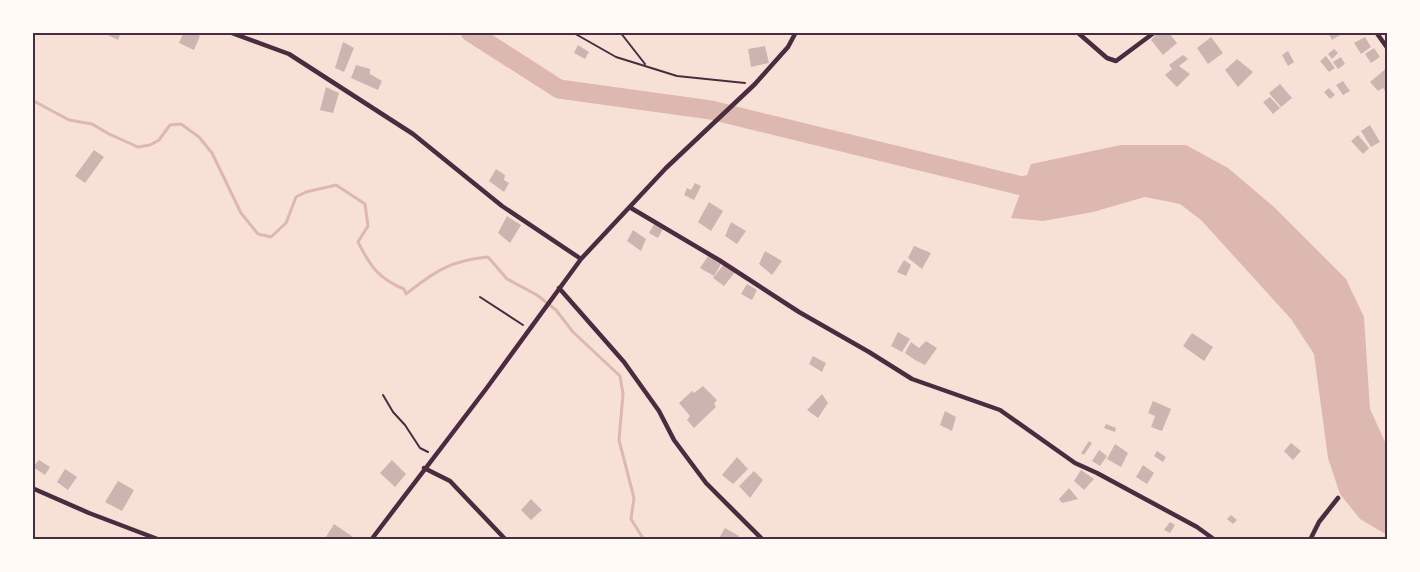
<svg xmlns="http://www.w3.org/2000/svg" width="1420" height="572" font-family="'DM Sans',sans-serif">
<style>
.water{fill:#dcb8b0}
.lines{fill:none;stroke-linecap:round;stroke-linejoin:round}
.stream{stroke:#dcb8b0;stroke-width:3}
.river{stroke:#dcb8b0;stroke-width:19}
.building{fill:#ccb4b1}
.path{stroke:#4a2c40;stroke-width:2}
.minor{stroke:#4a2c40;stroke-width:4.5}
.neatline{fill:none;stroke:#4a2c40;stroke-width:2}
</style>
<rect width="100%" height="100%" fill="#f7e1d7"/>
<path class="water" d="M1121 145H1186L1228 168 1274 207 1346 279 1364 317 1370 409 1387 446V535L1360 519 1340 494 1328 458 1314 354 1291 319 1201 220 1180 204 1145 197 1093 212 1043 221 1011 218 1031 164Z"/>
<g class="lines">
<path class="stream" d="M32 100 69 120 92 124 109 134 138 147 150 145 159 140 170 125 181 124 199 137 212 153 241 213 258 234 271 237 286 223 296 197 306 192 336 185 365 204 368 226 358 242C370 266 379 279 404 289L406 294C434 272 451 260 488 257L507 279 537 295 556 310 573 332 620 376 623 394 619 440 634 498 631 519 644 540"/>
<path class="river" d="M470 32 559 89 711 110 1022 186 1048 180"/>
</g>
<path class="building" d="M107 32H121L118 40 106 34Z
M184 32H192L200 36 194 50 179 43Z
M1159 32H1168L1177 43 1163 55 1151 40Z
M1328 32H1345L1332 40Z
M1211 37 1223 53 1208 64 1197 48Z
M1365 37 1371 47 1361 54 1354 43Z
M343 42 354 48 344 72 335 68Z
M578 45 589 52 585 59 574 53Z
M765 46 769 63 751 67 748 49Z
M1374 48 1380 57 1371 63 1365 54Z
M1334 49 1338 53 1332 59 1328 54Z
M1288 51 1294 62 1288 66 1282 55Z
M1183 55 1188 59 1179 66 1190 74 1177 87 1165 75 1172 69 1169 65Z
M1326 56 1335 68 1329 72 1320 61Z
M1341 57 1345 64 1338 69 1333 62Z
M1237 59 1253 72 1238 87 1225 70Z
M356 65 370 69V74L382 81 378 90 351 78Z
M1388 67V90L1386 92 1383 88 1378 91 1370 82Z
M1343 81 1350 91 1343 95 1336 85Z
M1280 84 1292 98 1281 107 1269 93Z
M326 87 339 93 333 113 320 110Z
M1329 88 1335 95 1330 99 1324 92Z
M1270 97 1280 108 1273 114 1263 102Z
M1370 125 1380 142 1371 147 1361 131Z
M1358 135 1369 148 1363 154 1351 141Z
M94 150 104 157 85 183 75 176Z
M496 169 505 175 504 180 509 183 504 192 489 181Z
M695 183 701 186 694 200 684 195 687 188 691 190Z
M709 202 723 211 711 231 698 222Z
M507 216 521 225 510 243 498 233Z
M731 222 746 231 737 244 725 236Z
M654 224 663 229 658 238 649 233Z
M633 230 646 239 641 251 627 241Z
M914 246 931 253 922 269 908 258Z
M765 251 782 261 772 275 759 264Z
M708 256 721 264 714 276 700 268Z
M904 260 911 265 906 276 897 272Z
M724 264 736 271 724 286 713 278Z
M747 284 757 290 752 300 741 294Z
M898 332 910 339 902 352 891 346Z
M1192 333 1213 347 1204 361 1183 346Z
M926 341 937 348 925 365 915 360 905 353 911 342 919 348Z
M813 356 826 363 822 372 809 364Z
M703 386 717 400 714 404 716 407 694 428 687 420 690 416 679 403 692 391 694 393Z
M822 394 828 403 818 418 807 410Z
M1153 401 1171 409 1162 431 1151 427 1155 416 1148 413Z
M945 411 956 417 952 431 940 425Z
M1106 424 1116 428 1115 432 1104 428Z
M1089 441 1092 443 1084 455 1081 453Z
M1291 443 1301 451 1293 460 1284 451Z
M1115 444 1128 453 1121 467 1107 459Z
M1099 450 1107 456 1100 466 1092 461Z
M1157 451 1166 457 1163 462 1154 456Z
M737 457 748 469 733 484 722 475Z
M39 460 50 467 45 475 33 467Z
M392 460 406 474 395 487 380 473Z
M1143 465 1154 473 1147 484 1136 477Z
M65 469 77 477 68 490 57 482Z
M1081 470 1094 479 1084 490 1074 481Z
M754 471 763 480 750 498 739 486Z
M118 481 134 490 122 511 105 502Z
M1069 488 1078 499 1062 503 1059 499Z
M531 499 542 510 531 520 521 510Z
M1231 515 1237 520 1233 524 1227 519Z
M1170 522 1175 525 1170 533 1164 530Z
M334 524 353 537 352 540H324Z
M725 528 739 536 736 540H718Z"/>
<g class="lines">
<path class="path" d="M572 32 616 57 677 76 745 83
M620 32 645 64
M480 297 523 325
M383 395 393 412 405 425 420 448 428 452"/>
<path class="minor" d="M229 32 289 54 413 134 502 206 581 259
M1077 32 1107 58 1116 61 1155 32
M1376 32 1388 49
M631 208 719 260 799 312 869 352 912 379 1000 410 1075 463 1097 473 1197 527 1215 540
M559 288 624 362 659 411 674 440 706 483 763 540
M424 468 450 481 506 540
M32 488 89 513 160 540
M371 540 486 389 581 259 666 168 755 84 788 47 796 32
M1310 540 1319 522 1338 498"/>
</g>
<rect width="1420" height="572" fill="none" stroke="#fffaf5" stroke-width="68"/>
<rect x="34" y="34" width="1352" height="504" class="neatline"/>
</svg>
